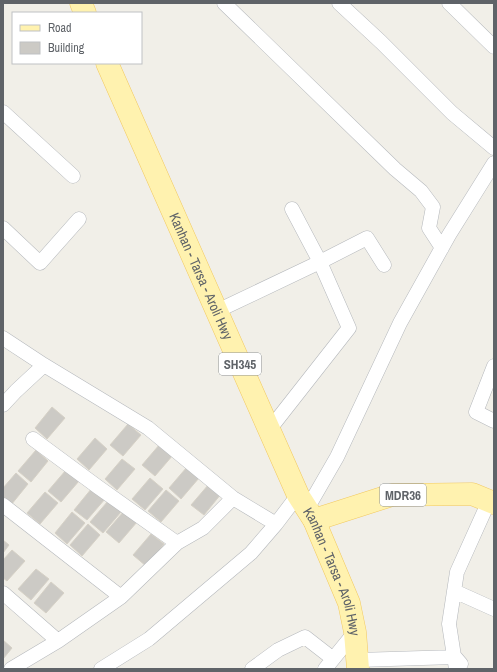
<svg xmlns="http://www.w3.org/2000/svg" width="497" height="672" font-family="'Archivo Narrow',sans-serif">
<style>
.building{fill:#cccac5;stroke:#d6d1c6}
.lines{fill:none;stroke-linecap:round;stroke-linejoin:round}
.minor-casing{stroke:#b5b8bc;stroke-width:15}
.primary-casing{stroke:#f2c960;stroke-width:23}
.minor{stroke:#fff;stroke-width:14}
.primary{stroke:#fff2af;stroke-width:22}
.labels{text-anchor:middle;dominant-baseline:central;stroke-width:3;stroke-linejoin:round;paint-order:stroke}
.shield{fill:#fff;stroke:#8f9295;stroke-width:1}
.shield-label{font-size:13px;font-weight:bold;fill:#5f6368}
.street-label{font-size:14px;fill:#5f6368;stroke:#fff}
</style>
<rect width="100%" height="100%" fill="#f1efe8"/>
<path class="building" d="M52 407 65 418 47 439 35 428Z
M128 424 141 435 123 456 110 445Z
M95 438 107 449 89 470 77 459Z
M160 444 173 455 155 476 142 465Z
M36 450 48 461 31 482 18 471Z
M122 459 135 469 117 490 105 479Z
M187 467 199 478 181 499 169 488Z
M66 470 79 481 61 502 48 491Z
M16 473 28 484 11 505 3 499V488Z
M150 478 163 489 145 510 132 499Z
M209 484 221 494 204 515 191 505Z
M92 488 105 499 87 520 74 510Z
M166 490 179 501 161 522 148 511Z
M45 492 58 503 40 524 27 513Z
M108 501 121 512 103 533 90 522Z
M124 511 137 522 119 543 106 532Z
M72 512 85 523 67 544 55 533Z
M88 524 100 535 82 556 70 545Z
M151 534 164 544 146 566 133 555Z
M3 540 9 545 3 553Z
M12 550 25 561 7 581 3 578V560Z
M36 569 49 579 31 600 18 589Z
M51 582 64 593 46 613 34 603Z
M3 640 12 648 3 659Z"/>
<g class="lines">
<g class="minor-casing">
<path id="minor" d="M224 3 395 169 421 191 433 207 429 228 442 248
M339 3 381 42 452 113 494 148
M449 3 494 47
M3 112 73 176
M3 228 40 263 79 219
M217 311 320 262 367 238 384 265
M3 338 44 365 148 428 233 498 203 528 177 543 121 597 58 641 3 593
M494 366 476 412 494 421
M3 405 16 391 44 365
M269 430 349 328 320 262 292 209
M33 439 98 487 177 543
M233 498 276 524 298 495
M3 505 121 597
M307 509 337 457 400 323 449 235 494 163
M454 591 494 609
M358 660 455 657 461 664
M11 669 58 641
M101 669 149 639 251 553 276 524
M252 669 278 650 305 637 332 658
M325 669 355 632
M456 669 449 624 457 572 489 501"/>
</g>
<g class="primary-casing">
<g id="primary">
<path d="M81 3 85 13"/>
<path id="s1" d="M107 63 298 495 314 520 349 603 355 632 358 669"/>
<path d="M314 520 392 495 472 494 494 503"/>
</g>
</g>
<use href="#minor" class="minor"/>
<use href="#primary" class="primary"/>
</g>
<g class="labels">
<g class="shield">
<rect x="219" y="353" width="42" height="22" rx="3"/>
<rect x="380" y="484" width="46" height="22" rx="3"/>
</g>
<g class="shield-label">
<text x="240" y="364">SH345</text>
<text x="403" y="495">MDR36</text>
</g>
<g class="street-label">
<text stroke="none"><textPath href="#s1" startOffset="233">Kanhan - Tarsa - Aroli Hwy</textPath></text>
<text stroke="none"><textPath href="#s1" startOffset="557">Kanhan - Tarsa - Aroli Hwy</textPath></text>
</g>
</g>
<rect width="497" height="672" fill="none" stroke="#5f6368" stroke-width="8"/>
<rect x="12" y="12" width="130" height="52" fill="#ffffff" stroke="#bfc1c3"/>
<rect x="20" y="25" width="20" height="6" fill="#fff2af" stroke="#bfc1c3"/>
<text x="48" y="32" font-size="12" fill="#5f6368">Road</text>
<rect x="20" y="42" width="20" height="12" fill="#cccac5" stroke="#bfc1c3"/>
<text x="48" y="52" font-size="12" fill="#5f6368">Building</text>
</svg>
